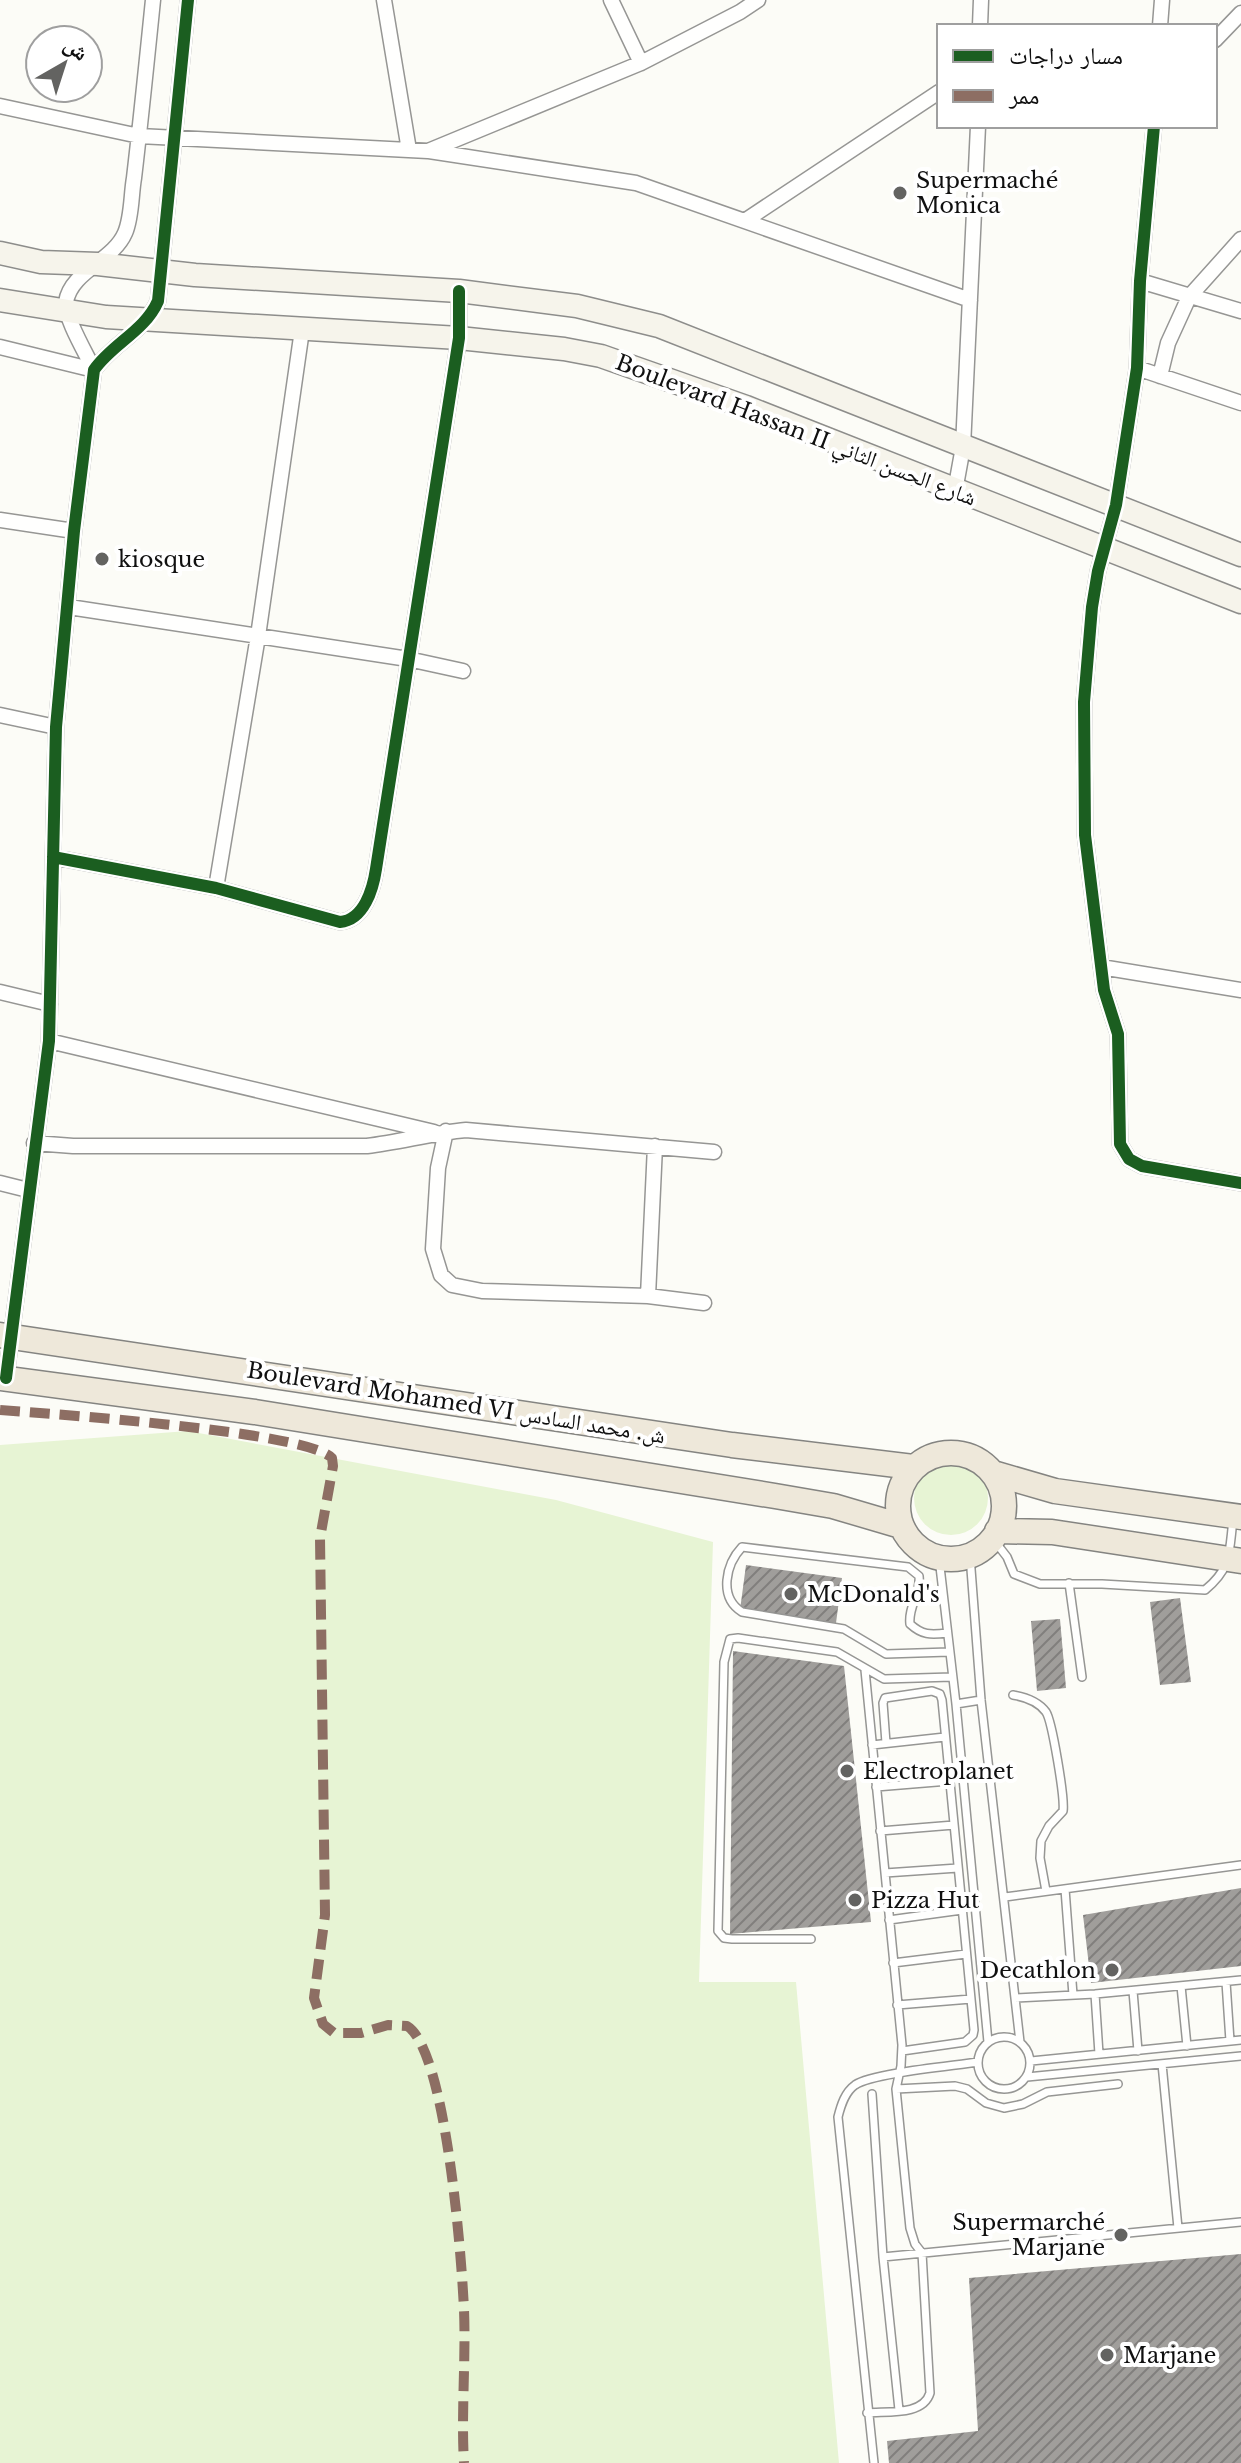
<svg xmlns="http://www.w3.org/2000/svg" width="1241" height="2463" font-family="'Libre Baskerville','Noto Naskh Arabic',serif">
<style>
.grass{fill:#e7f4d4}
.building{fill:url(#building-hatch)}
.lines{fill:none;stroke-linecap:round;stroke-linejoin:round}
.lane-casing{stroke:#969694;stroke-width:10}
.street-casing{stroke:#969694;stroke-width:17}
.secondary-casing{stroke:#8d8d8b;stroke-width:25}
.primary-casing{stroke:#848481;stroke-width:27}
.lane{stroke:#fffffe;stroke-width:7}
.street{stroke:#fffffe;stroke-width:14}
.secondary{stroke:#f6f4eb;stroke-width:22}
.primary{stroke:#eee8da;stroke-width:24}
.quiet{stroke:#8d6e63;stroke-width:10;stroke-dasharray:20 10;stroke-linecap:butt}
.cycleway-casing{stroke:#fff;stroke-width:17}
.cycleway{stroke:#1b5e20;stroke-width:12}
.poi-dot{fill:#636361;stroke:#fff;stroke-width:3}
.labels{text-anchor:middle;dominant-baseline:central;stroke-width:8;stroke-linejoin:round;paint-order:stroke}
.poi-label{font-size:22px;fill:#101010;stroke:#fff;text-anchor:start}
.street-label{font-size:22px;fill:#101010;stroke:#fff}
</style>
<defs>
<pattern id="building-hatch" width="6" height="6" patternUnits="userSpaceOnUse" patternTransform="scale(2)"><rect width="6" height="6" fill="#a09e9b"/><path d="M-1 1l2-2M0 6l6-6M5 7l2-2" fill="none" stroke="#817f7d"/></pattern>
</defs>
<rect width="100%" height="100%" fill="#fcfcf7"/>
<path class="grass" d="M188 1431 556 1500 713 1542 699 1982H796L839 2463H0V1445Z
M914 1498a37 37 0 1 1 74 0a37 37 0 1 1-74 0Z"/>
<path class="building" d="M746 1565 842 1578 836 1623 740 1610Z
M1180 1598 1191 1682 1160 1685 1150 1602Z
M1060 1619 1066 1688 1037 1691 1031 1621Z
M733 1651 844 1666 871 1922 730 1934Z
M1241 1888V1966L1091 1983 1083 1915Z
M1241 2254V2463H889L887 2441 978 2431 969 2278Z"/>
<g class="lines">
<g class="lane-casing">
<path id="lane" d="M993 1539 1007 1557 1014 1574 1040 1584H1102L1205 1590C1232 1568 1229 1552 1233 1520
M970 1556 981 1700 1020 2042
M939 1558 956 1704 988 2042
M1069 1583 1082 1677
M947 1633C930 1635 922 1635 910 1624 908 1606 921 1594 919 1576L908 1567 742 1547C726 1564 718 1597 742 1612L844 1629 886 1654 949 1652
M865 1670 902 2045 901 2066 896 2089 910 2228 915 2244 922 2253 930 2393C923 2416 887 2411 867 2413
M1013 1695C1025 1697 1038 1701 1046 1712 1052 1721 1065 1798 1063 1811L1049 1826 1041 1841 1040 1858 1046 1891
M956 1704 981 1700
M886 1743 883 1703 885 1698 932 1691 940 1694 942 1700 974 2030 973 2035 965 2042 902 2051
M872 1745 945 1737
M876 1787 949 1781
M880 1831 954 1825
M885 1873 958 1868
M1065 1889 1073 1995
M1005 1897 1241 1865
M889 1920 962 1910
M811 1939H732L724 1938 718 1931 724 1662 730 1639 738 1638 837 1652 884 1679 952 1677
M893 1963 966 1954
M1226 1982 1230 2041
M1181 1986 1187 2046
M1133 1991 1138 2051
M1095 1994 1099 2054
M1015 1998 1095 1994 1241 1980
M897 2005 971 1999
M978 2063a26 26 0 1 1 52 0a26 26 0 1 1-52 0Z
M1031 2061 1241 2040
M1162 2064 1178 2228
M1027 2077 1241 2056
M896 2089 955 2086 967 2089 986 2103 1004 2108 1023 2104 1047 2092 1118 2084
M872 2094 883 2257 899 2410
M883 2257 1241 2222
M874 2463 838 2117C841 2105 845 2092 855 2085 873 2073 953 2066 978 2062"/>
</g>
<g class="street-casing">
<path id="street" d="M384 0 409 150
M611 0 641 63
M980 26 981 0
M1160 26 1162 0
M1215 40 1241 13
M0 106 139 136 428 151 641 63 740 12 758 0
M1154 126 1140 281 1137 368 1116 505 1098 571 1092 607 1084 702 1085 835 1104 990 1118 1034 1120 1144 1129 1159 1142 1166 1241 1183
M429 151 636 183 970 300
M746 220 939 92
M1140 281 1241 311
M0 347 94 370
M1137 368 1241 403
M94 370C87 355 64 317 66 302 71 271 113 261 125 233 132 217 131 195 134 178 141 119 147 59 153 0
M1160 376 1168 343 1189 297 1241 239
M955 491 963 447 978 126
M0 520 74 531
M69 607 408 659 463 671
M0 715 56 727
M53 857 216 888 340 922C364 920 373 889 376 869L459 338V291
M216 888 258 636 302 330
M1101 967 1241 990
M0 992 50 1004
M49 1041 434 1132
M446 1131 438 1168 433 1249 441 1275 452 1285 482 1291 648 1296 704 1303
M34 1143 73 1146H367C401 1142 432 1133 466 1130L714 1152
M0 1183 28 1190
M648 1296 655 1146
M6 1378 49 1041 56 727 74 531 94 370C112 344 145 331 158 301L188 0"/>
</g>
<g class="secondary-casing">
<path id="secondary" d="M0 253 41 262 98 264 195 275 459 291 577 306 659 326 1241 555
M0 300 106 317 459 338 564 349 601 356 746 407 1241 602"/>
</g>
<g class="primary-casing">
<path id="primary" d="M0 1335 732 1445 913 1467
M0 1378 255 1412 775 1496 833 1506 901 1526
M898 1506a53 53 0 1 1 106 0a53 53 0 1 1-106 0Z
M993 1473 1055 1491 1241 1517
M997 1531 1052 1532 1241 1561"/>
</g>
<use href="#lane" class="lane"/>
<use href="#street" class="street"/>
<use href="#secondary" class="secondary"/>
<use href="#primary" class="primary"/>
<path class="quiet" d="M0 1410C51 1414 305 1431 332 1458L333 1466 320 1538 325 1915 314 1998 323 2024 334 2033H361L388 2025 407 2026C446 2049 462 2261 464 2310 466 2361 461 2412 464 2463"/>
<g class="cycleway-casing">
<path id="cycleway" d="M1154 126 1140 281 1137 368 1116 505 1098 571 1092 607 1084 702 1085 835 1104 990 1118 1034 1120 1144 1129 1159 1142 1166 1241 1183
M53 857 216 888 340 922C364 920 373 889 376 869L459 338V291
M6 1378 49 1041 56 727 74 531 94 370C112 344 145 331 158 301L188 0"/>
</g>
<use href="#cycleway" class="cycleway"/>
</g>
<g class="poi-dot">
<circle cx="900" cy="193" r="8"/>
<circle cx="102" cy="559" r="8"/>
<circle cx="791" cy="1594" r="8"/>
<circle cx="847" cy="1771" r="8"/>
<circle cx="855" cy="1900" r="8"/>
<circle cx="1112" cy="1970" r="8"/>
<circle cx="1121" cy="2235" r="8"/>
<circle cx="1107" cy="2355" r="8"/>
</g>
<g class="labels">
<g class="poi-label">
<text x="916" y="180">Supermaché<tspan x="916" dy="25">Monica</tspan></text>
<text x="118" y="559">kiosque</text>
<text x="807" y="1594">McDonald's</text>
<text x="863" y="1771">Electroplanet</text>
<text x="871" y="1900">Pizza Hut</text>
<text x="1096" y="1970" text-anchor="end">Decathlon</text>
<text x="1105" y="2222" text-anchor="end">Supermarché<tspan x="1105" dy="25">Marjane</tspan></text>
<text x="1123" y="2355">Marjane</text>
</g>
<g class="street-label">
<text transform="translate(796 430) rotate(21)">Boulevard Hassan II شارع الحسن الثاني</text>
<text transform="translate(456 1403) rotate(9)">Boulevard Mohamed VI ش. محمد السادس</text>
</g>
</g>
<rect x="937" y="24" width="280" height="104" fill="#ffffff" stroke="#9f9f9f" stroke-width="2"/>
<rect x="953" y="50" width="40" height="12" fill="#1b5e20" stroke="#9f9f9f" stroke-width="2"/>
<text x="1009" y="64" font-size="24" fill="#101010">مسار دراجات</text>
<rect x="953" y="90" width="40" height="12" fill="#8d6e63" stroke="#9f9f9f" stroke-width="2"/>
<text x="1009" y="104" font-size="24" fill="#101010">ممر</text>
<g transform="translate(64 64) rotate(39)"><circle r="38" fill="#ffffff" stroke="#9f9f9f" stroke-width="2"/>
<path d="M0-6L14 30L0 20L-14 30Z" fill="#636361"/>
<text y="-12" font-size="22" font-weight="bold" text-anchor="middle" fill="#101010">ش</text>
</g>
</svg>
